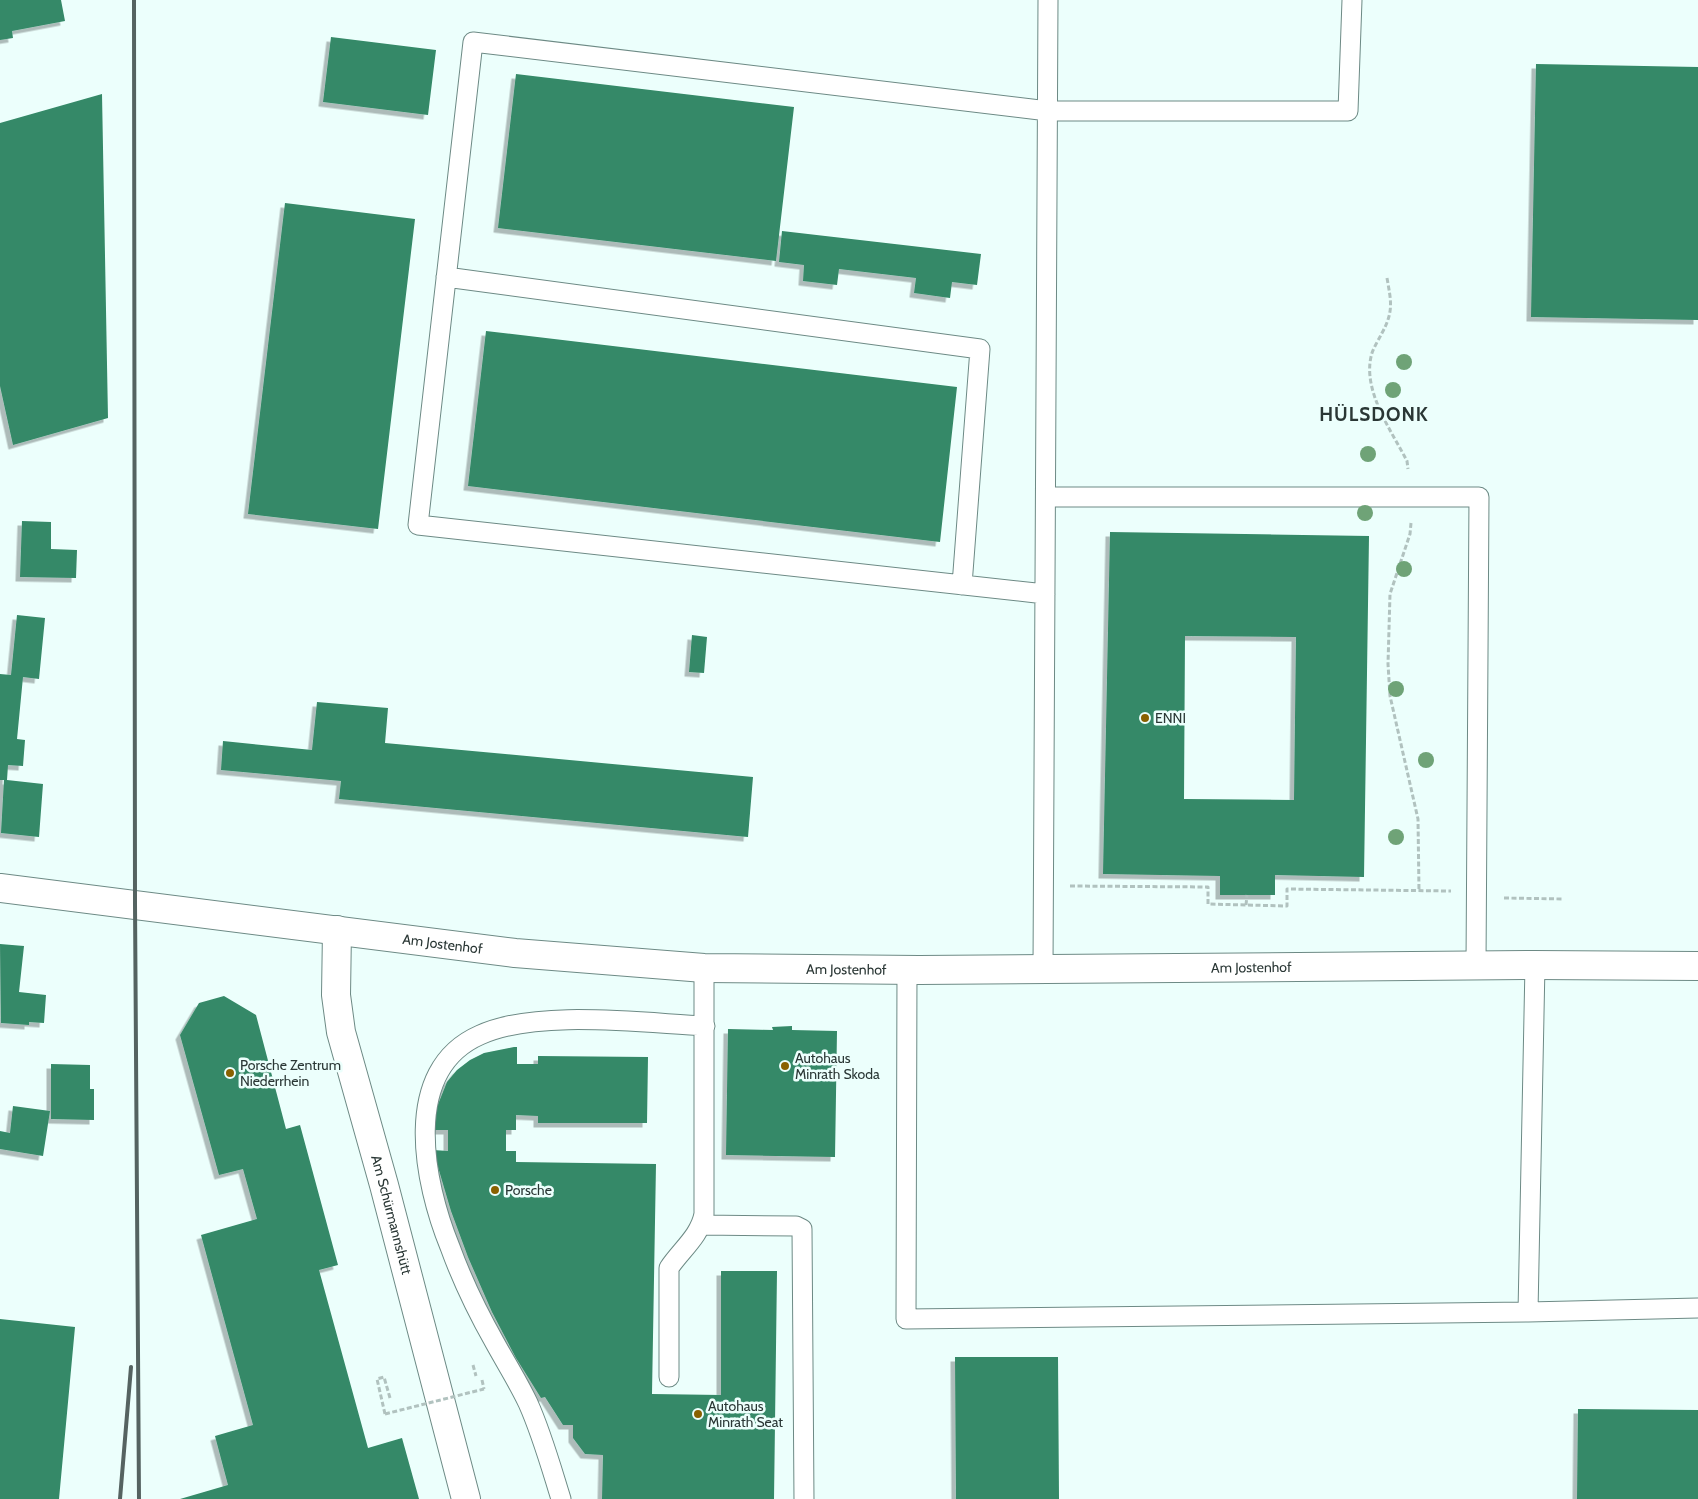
<svg xmlns="http://www.w3.org/2000/svg" width="1698" height="1499" font-family="Cabin,sans-serif">
<style>
.building{fill:#348967;fill-rule:evenodd;filter:url(#shadow)}
.lines{fill:none;stroke-linecap:round;stroke-linejoin:round}
.service-casing{stroke:#6d8a85;stroke-width:21}
.minor-casing{stroke:#6d8a85;stroke-width:30}
.path{stroke:#b1c2bf;stroke-width:3;stroke-dasharray:5 2.5;stroke-linecap:butt}
.service{stroke:#fff;stroke-width:19}
.minor{stroke:#fff;stroke-width:28}
.rail{stroke:#556361;stroke-width:4}
.path-bridge{stroke:#b1c2bf;stroke-width:3;stroke-dasharray:5 2.5;stroke-linecap:butt}
.tree{fill:#6fa377}
.poi-dot{fill:#896100;stroke:#ecfffc;stroke-width:2}
.labels{text-anchor:middle;dominant-baseline:central;stroke-width:5;stroke-linejoin:round;paint-order:stroke}
.poi-label{font-size:14px;fill:#2a3735;stroke:#ecfffc;text-anchor:start}
.street-label{font-size:14px;fill:#2a3735;stroke:#ecfffc}
.district-label{font-size:19px;font-weight:bold;letter-spacing:1px;fill:#2a3735;stroke:#ecfffc}
</style>
<defs>
<filter id="shadow"><feDropShadow dx="-4.5" dy="4.5" stdDeviation="0" flood-color="#0004"/></filter>
</defs>
<rect width="100%" height="100%" fill="#ecfffc"/>
<path class="building" d="M0 0H61L65 21 12 31 13 38 0 40Z
M331 37 436 50 428 115 323 102Z
M1536 64 1698 67V320L1531 317Z
M516 74 794 107 776 261 498 228Z
M102 94 108 418 13 445 0 386V123Z
M285 203 415 219 378 529 248 514Z
M782 231 981 254 977 285 952 282 950 298 914 293 916 278 839 269 837 285 803 281 804 265 779 262Z
M486 331 957 387 940 542 468 486Z
M22 521 51 522V549L77 550 76 578 20 577Z
M1110 532 1369 536 1364 877 1275 875V895H1220V876L1103 874ZM1185 636 1296 637 1294 800 1184 799Z
M17 615 45 618 39 679 23 677 17 739 25 740 23 766 8 765 7 780 43 784 39 837 1 833 4 780H0V674L11 675Z
M692 635 707 637 704 673 689 672Z
M317 702 388 708 385 743 753 777 748 837 339 799 341 781 221 770 223 741 312 750Z
M0 944 24 946 19 992 46 995 44 1023 29 1022V1025L1 1023Z
M224 996 256 1015 286 1129 300 1125 338 1265 319 1270 368 1448 402 1438 419 1499H180L228 1485 215 1436 253 1425 201 1235 257 1219 243 1169 219 1175 180 1035 199 1003Z
M792 1026V1030L837 1031 835 1157 726 1155 728 1029 773 1030 772 1027Z
M514 1047H517V1064H538V1056L648 1057 647 1123H538V1116L516 1115V1130H506V1151H516V1162L656 1164 652 1394 721 1395V1271H777L774 1499H602L603 1455 585 1454 573 1438V1425H563L545 1397 541 1398 516 1358 492 1312 468 1257 451 1211 433 1150 448 1151V1130H434L435 1112 447 1082 457 1070 470 1060 484 1053Z
M51 1064 90 1065V1089H94V1120L51 1119Z
M13 1106 50 1111 43 1156 0 1149V1131L10 1133Z
M0 1319 75 1327 59 1499H0Z
M955 1357H1058L1059 1499H956Z
M1578 1409 1698 1410V1499H1577Z"/>
<g class="lines">
<g class="service-casing">
<path id="service" d="M446 277 980 349 962 585
M1046 497H1479L1476 965
M1045 594 418 525 473 42 1048 111H1348L1352 0
M907 969 906 1319 1528 1312 1535 965
M1043 969 1048 0
M702 1225 796 1226 802 1229 804 1499
M1528 1312 1698 1308
M669 1377V1268C681 1250 700 1236 704 1214V968
M561 1499C551 1467 542 1434 528 1403 518 1382 506 1363 495 1343 478 1313 462 1280 450 1247 424 1183 400 1070 480 1035 537 1009 642 1023 705 1026"/>
</g>
<g class="minor-casing">
<g id="minor">
<path id="s1" d="M0 888 515 953 704 968 919 970 1535 965 1698 966"/>
<path id="s2" d="M337 930 336 995 341 1032 384 1185 466 1499"/>
</g>
</g>
<path class="path" d="M1387 278C1391 301 1394 311 1382 333 1379 339 1374 347 1372 353 1361 389 1391 430 1407 461L1408 469
M1411 523 1410 534 1390 594 1388 664 1390 696 1418 819 1419 891
M1070 886 1208 887V904L1287 906V889L1451 891
M1504 898 1564 899
M1246 905 1247 895
M473 1365 476 1376
M482 1380 484 1389
M385 1414 377 1379 384 1377 390 1398"/>
<use href="#service" class="service"/>
<use href="#minor" class="minor"/>
<path class="rail" d="M134 0 135 904 139 1499
M120 1499 131 1367"/>
<path class="path-bridge" d="M385 1414 484 1389"/>
</g>
<g class="tree">
<circle cx="1404" cy="362" r="8"/>
<circle cx="1393" cy="390" r="8"/>
<circle cx="1368" cy="454" r="8"/>
<circle cx="1365" cy="513" r="8"/>
<circle cx="1404" cy="569" r="8"/>
<circle cx="1396" cy="689" r="8"/>
<circle cx="1426" cy="760" r="8"/>
<circle cx="1396" cy="837" r="8"/>
</g>
<g class="poi-dot">
<circle cx="1145" cy="718" r="5"/>
<circle cx="785" cy="1066" r="5"/>
<circle cx="230" cy="1073" r="5"/>
<circle cx="495" cy="1190" r="5"/>
<circle cx="698" cy="1414" r="5"/>
</g>
<g class="labels">
<g class="poi-label">
<text x="1155" y="718">ENNI</text>
<text x="795" y="1058">Autohaus<tspan x="795" dy="16">Minrath Skoda</tspan></text>
<text x="240" y="1065">Porsche Zentrum<tspan x="240" dy="16">Niederrhein</tspan></text>
<text x="505" y="1190">Porsche</text>
<text x="708" y="1406">Autohaus<tspan x="708" dy="16">Minrath Seat</tspan></text>
</g>
<g class="street-label">
<text stroke="none"><textPath href="#s1" startOffset="446">Am Jostenhof</textPath></text>
<text stroke="none"><textPath href="#s1" startOffset="1256">Am Jostenhof</textPath></text>
<text stroke="none"><textPath href="#s1" startOffset="851">Am Jostenhof</textPath></text>
<text stroke="none"><textPath href="#s2" startOffset="292">Am Schürmannshütt</textPath></text>
</g>
<g class="district-label">
<text x="1374" y="414">HÜLSDONK</text>
</g>
</g>
</svg>
